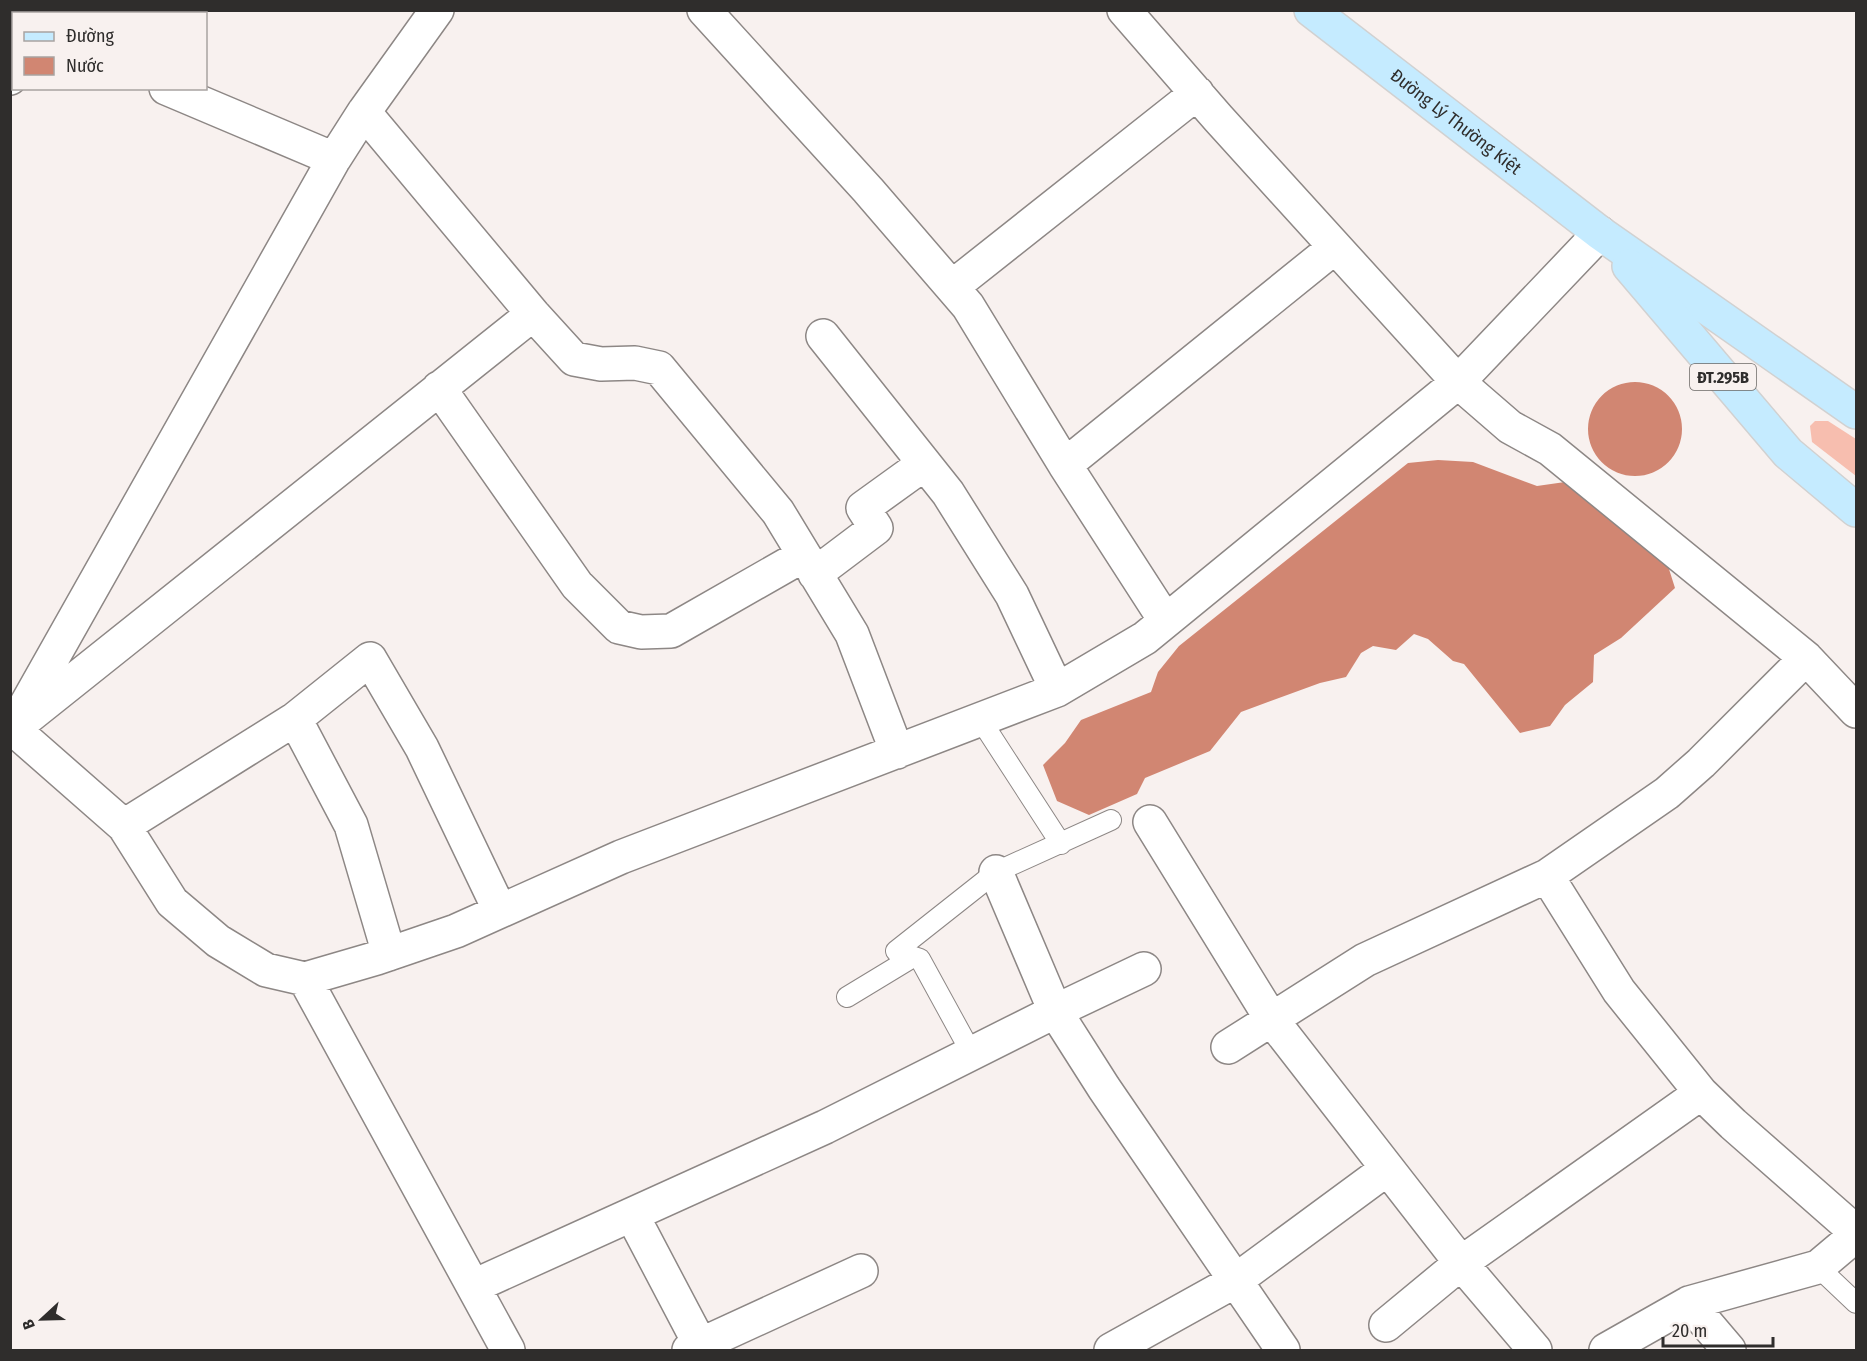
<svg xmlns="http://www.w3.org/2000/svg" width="1867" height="1361" font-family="'Fira Sans Condensed',sans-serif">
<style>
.green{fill:#f7beaf}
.water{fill:#d18672}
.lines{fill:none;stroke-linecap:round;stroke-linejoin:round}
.lane-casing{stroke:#8d8785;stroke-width:22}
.street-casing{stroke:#8d8785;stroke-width:36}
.primary-casing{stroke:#d1d1d1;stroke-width:36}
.lane{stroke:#fff;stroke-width:20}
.street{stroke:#fff;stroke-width:33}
.primary{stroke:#c5ebff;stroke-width:33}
.labels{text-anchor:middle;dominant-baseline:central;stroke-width:4.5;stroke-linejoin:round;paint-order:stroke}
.shield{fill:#f8f1ef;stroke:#6b6866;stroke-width:1.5}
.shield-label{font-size:16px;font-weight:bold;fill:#2f2d2c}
.street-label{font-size:18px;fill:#2f2d2c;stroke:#f8f1ef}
</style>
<rect width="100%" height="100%" fill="#f8f1ef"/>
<path class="green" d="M1815 421H1828L1856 439V476L1812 442 1810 426Z"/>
<path class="water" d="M1588 429a47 47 0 1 1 94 0a47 47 0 1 1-94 0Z
M1438 460 1473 462 1537 486 1565 482 1662 547 1675 588 1621 638 1594 655 1593 682 1565 705 1550 726 1520 733 1464 664 1453 661 1428 639 1414 634 1396 650 1373 646 1361 653 1346 677 1320 683 1241 712 1210 751 1145 778 1137 794 1089 815 1057 801 1043 765 1065 743 1081 720 1151 692 1158 672 1179 646 1408 463Z"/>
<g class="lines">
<g class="lane-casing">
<path id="lane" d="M980 719 1061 844
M847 997 913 957
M972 1054 920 959 896 951 996 872 1111 820
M1818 1267 1856 1303"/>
</g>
<g class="street-casing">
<path id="street" d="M704 10 868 190 968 306 1065 465 1165 620
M1124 10 1218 118 1458 382 1510 427 1550 449 1806 658 1856 711
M10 21 14 23
M10 78 14 72
M166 88 334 159
M364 112 533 314 574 359 601 364 635 363 659 368 778 512 852 634 897 752
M952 287 1197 93
M823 336 948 493 1012 595 1057 690
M439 388 577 585 619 627 641 632 671 631 804 555
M1065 465 1335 247
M815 574 876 528 863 508 924 464
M28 717 533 314
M295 719 351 825 389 954
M10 726 124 826 172 902 218 941 266 970 305 979 377 958 456 931 621 857 1057 690 1145 638 1458 382 1600 233
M13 728 334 159 364 112 437 10
M1150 822 1272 1020 1461 1263 1535 1350
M124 826 295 719 370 659 422 748 500 911
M996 872 1055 1011 1104 1088 1283 1350
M1547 876 1619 991 1701 1093 1733 1124 1856 1232
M305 979 508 1350
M1228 1047 1365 960 1547 876 1667 793 1701 763 1806 658
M632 1215 703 1350
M474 1286 825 1127 1062 1008 1144 969
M1689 1303 1729 1350
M1386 1325 1461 1263 1701 1093
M689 1350 861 1271
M1111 1350 1235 1281 1387 1169
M1606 1350 1689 1303 1818 1267 1856 1235"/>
</g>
<g class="primary-casing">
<g id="primary">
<path id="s1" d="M1311 10 1600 233 1856 412"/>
<path d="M1629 266 1788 453 1856 510"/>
</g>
</g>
<use href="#lane" class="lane"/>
<use href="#street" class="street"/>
<use href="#primary" class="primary"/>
</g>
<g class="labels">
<rect class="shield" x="1690" y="364" width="66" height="26" rx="4.5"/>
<g class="shield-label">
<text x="1723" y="377">ĐT.295B</text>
</g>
<g class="street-label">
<text stroke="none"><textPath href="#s1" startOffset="183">Đường Lý Thường Kiệt</textPath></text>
</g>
</g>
<rect width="1867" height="1361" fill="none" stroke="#2f2d2c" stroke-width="24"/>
<rect x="12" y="12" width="195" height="78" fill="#f8f1ef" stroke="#a8a3a1" stroke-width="1.5"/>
<rect x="24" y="32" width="30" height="9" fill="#c5ebff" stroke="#a8a3a1" stroke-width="1.5"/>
<text x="66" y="42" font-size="18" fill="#2f2d2c">Đường</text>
<rect x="24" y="57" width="30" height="18" fill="#d18672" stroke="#a8a3a1" stroke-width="1.5"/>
<text x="66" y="72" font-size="18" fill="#2f2d2c">Nước</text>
<g transform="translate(42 1319) rotate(248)" stroke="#f8f1ef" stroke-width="4.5" paint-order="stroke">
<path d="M0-4.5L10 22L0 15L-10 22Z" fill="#2f2d2c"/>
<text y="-9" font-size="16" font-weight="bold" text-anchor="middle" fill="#2f2d2c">B</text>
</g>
<path d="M1663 1337v9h110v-9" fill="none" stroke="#2f2d2c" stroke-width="3"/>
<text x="1672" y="1337" font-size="18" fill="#2f2d2c" stroke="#f8f1ef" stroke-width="4.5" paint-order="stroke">20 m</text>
</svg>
